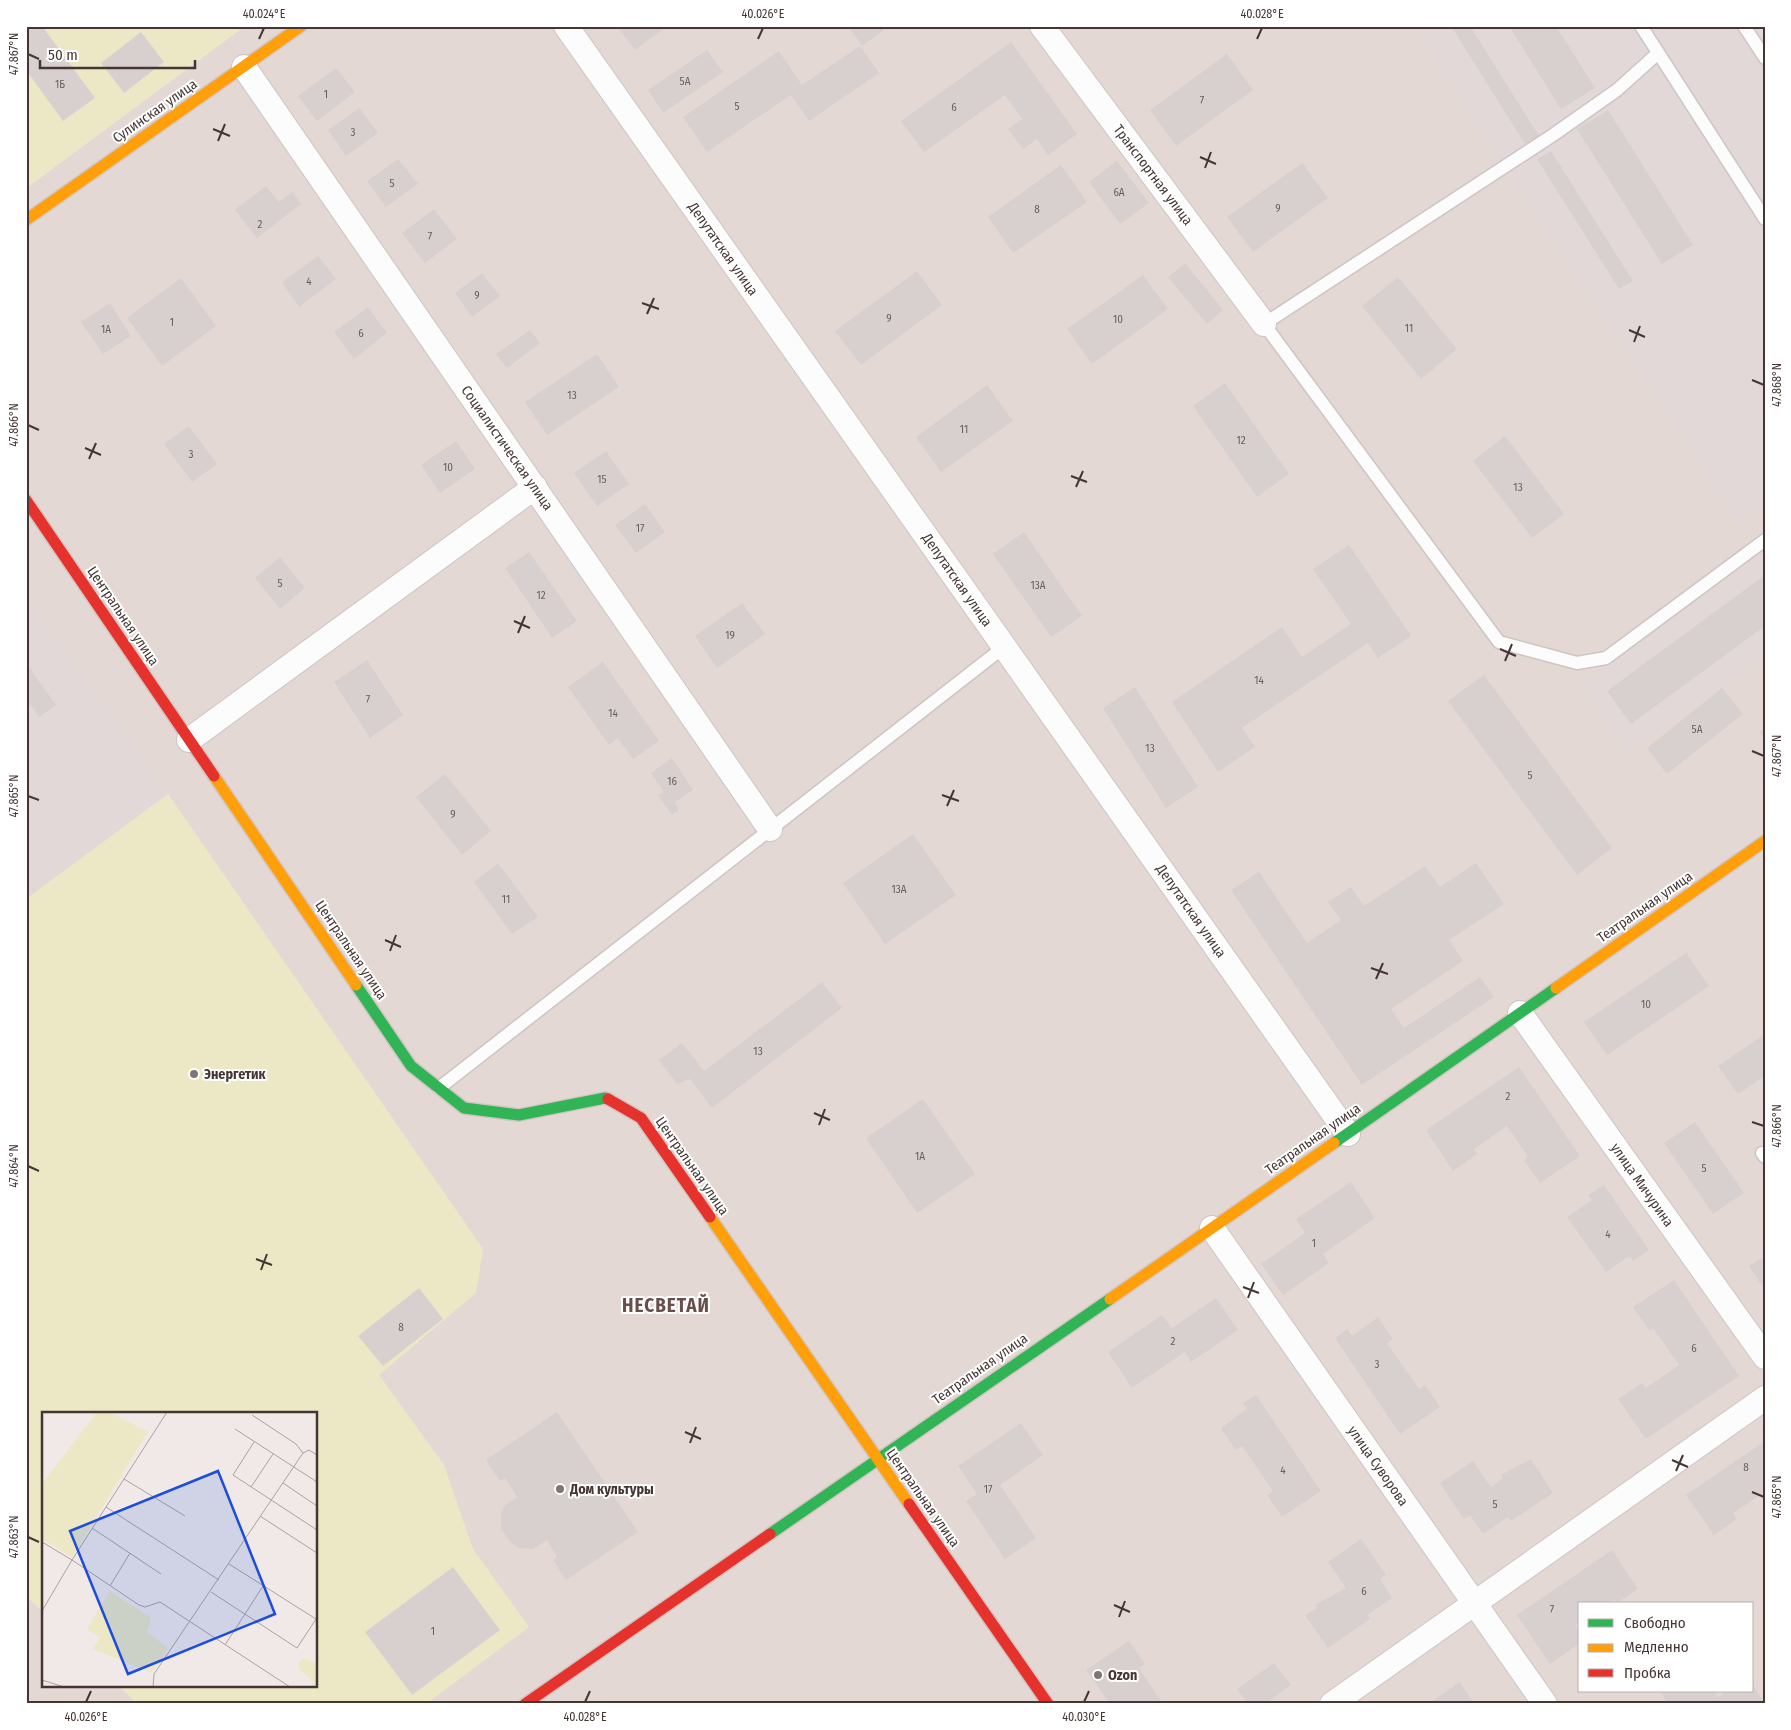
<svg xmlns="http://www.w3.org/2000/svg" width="1791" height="1730" font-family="'Fira Sans Condensed',sans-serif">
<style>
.residential{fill:#e4d8d5;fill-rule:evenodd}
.industrial{fill:#e1d8d7}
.green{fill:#ece8c6}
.building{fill:#d8d0cf}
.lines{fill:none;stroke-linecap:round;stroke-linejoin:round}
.lane-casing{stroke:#ccc5c4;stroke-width:15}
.street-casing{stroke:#ccc5c4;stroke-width:26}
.fast-casing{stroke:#d2c5c1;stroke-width:14}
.slow-casing{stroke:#d2c5c1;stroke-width:14}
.jam-casing{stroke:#d2c5c1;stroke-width:14}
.lane{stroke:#fdfcfc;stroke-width:12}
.street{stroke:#fdfcfc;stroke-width:24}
.fast{stroke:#30b455;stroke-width:11}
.slow{stroke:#ff9f0a;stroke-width:11}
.jam{stroke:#e5322d;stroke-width:11}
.ticks{fill:none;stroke:#453634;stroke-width:2}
.poi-dot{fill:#817573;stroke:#fff;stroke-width:2}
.labels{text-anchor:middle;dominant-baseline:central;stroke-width:4;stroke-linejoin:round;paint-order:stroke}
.number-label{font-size:11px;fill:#6b5e5c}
.street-label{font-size:14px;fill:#453634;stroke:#fff}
.poi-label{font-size:14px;font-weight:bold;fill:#453634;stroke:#fff;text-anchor:start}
.district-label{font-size:19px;font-weight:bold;letter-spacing:1px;fill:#684f4b;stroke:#fff}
.inset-road{fill:none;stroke:#aca1a0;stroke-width:1}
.view{fill:#1d4ed8;fill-opacity:0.15;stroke:#1d4ed8;stroke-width:2.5}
.inset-edge{fill:none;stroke:#453634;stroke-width:2.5}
.neatline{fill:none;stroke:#453634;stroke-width:2}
.ticks-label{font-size:12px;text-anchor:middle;fill:#453634}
</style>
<rect width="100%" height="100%" fill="#f0e9e8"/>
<path class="residential" d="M245 26H1765V1704H26V188ZM44 1414H316V1686H44ZM1580 1604H1752V1691H1580Z"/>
<path class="industrial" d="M1412 26H1765V504L1739 524Z
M1765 556V656L1627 752 1580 685Z
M26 597 168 794 26 899Z"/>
<path class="green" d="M26 26H245L26 188Z
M168 794 483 1249 476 1293 379 1375 444 1465 473 1549 529 1627 426 1704H137L119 1686H316V1414H44V1613L26 1596V899Z"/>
<path class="building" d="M26 26H42L95 98 63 121 26 70Z
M617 26H667L635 50Z
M848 26H889L862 46Z
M1451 26H1470L1539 136 1525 144Z
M1509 26H1556L1595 88 1561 109Z
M141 32 164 62 124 93 101 63Z
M1011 42 1077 134 1048 155 1037 139 1023 149 1008 129 1022 119 1005 95 924 152 901 121Z
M860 46 879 73 809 121 791 95 707 152 683 117 779 51 802 85Z
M707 50 723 72 663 113 648 90Z
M1227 54 1253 90 1176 146 1150 110Z
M336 68 355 92 317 121 298 96Z
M359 108 378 133 346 156 328 130Z
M1608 110 1693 245 1662 264 1577 129Z
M1551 151 1633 281 1619 289 1537 159Z
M398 159 418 184 386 207 367 181Z
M1117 161 1149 203 1120 224 1089 182Z
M1302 163 1328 198 1253 252 1227 217Z
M1061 165 1087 202 1013 253 988 217Z
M266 186 279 202 292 192 301 204 257 238 235 210Z
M434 209 457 239 425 263 402 233Z
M318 256 336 279 299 307 282 282Z
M1185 263 1223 310 1207 324 1168 277Z
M917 271 942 305 861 365 835 331Z
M482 273 500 296 472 317 455 293Z
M1143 275 1168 309 1092 364 1067 329Z
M1398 277 1457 349 1421 379 1362 306Z
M181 278 216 326 162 366 127 318Z
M110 303 131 336 103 354 81 322Z
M368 307 387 333 354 359 334 332Z
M530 330 540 343 507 368 496 354Z
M597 354 619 387 547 435 525 402Z
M1225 383 1289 474 1257 497 1193 406Z
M987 385 1013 421 941 472 916 437Z
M189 426 217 464 192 482 164 444Z
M1505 436 1564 514 1532 538 1473 461Z
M456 441 475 469 440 493 421 465Z
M606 451 629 484 597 506 574 473Z
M645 504 665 532 636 553 615 525Z
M1024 532 1082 616 1051 637 993 554Z
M1349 545 1411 636 1378 658 1368 643 1242 728 1255 747 1218 772 1172 702 1282 627 1302 657 1351 624 1313 569Z
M529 552 577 621 552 638 505 568Z
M280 557 305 588 280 609 255 578Z
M1765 575V626L1631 724 1607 691Z
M742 603 765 634 717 668 695 636Z
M367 660 403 715 370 738 334 682Z
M603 662 659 741 633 759 618 738 609 745 568 687Z
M26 663 56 705 39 717 31 705 26 709Z
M1484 675 1612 848 1577 875 1448 701Z
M1135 687 1198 787 1166 808 1103 708Z
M1722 688 1743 714 1667 774 1647 748Z
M1765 729V739L1759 732Z
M672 758 693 790 675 802 679 810 672 815 658 795 664 792 651 773Z
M445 774 491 831 462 855 416 797Z
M913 834 956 895 885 944 843 883Z
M498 863 538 917 512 934 474 882Z
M1476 863 1504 904 1449 940 1463 961 1391 1009 1404 1028 1480 977 1494 997 1362 1085 1231 890 1259 872 1307 943 1341 920 1328 902 1351 887 1364 906 1425 866 1440 887Z
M1686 953 1709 986 1607 1055 1584 1022Z
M822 982 842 1008 712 1108 690 1079 677 1084 659 1060 682 1043 704 1071Z
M1765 1034V1076L1738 1094 1718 1066Z
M1519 1067 1580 1156 1540 1183 1524 1160 1528 1157 1507 1126 1474 1149 1477 1154 1453 1171 1426 1130Z
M923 1099 975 1174 917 1213 866 1138Z
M1695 1122 1744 1193 1713 1214 1664 1143Z
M1351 1182 1375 1218 1323 1254 1329 1263 1283 1295 1261 1264 1305 1233 1296 1219Z
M1604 1185 1649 1250 1633 1261 1630 1256 1606 1272 1567 1217 1592 1200 1588 1195Z
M1765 1256V1290L1749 1266Z
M1674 1280 1739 1376 1646 1439 1618 1399 1642 1383 1646 1388 1679 1365 1653 1328 1649 1330 1633 1307Z
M419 1288 443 1319 383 1366 358 1336Z
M1216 1298 1238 1330 1191 1362 1185 1352 1132 1388 1108 1352 1162 1315 1172 1328Z
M1378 1317 1393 1339 1387 1343 1419 1389 1425 1385 1440 1407 1400 1434 1335 1338 1347 1329 1352 1336Z
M1256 1395 1321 1491 1282 1517 1267 1495 1273 1491 1242 1446 1236 1450 1221 1428 1247 1409 1243 1403Z
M557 1412 638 1532 566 1580 553 1560 557 1557 547 1540 533 1549 519 1548 511 1543 501 1529V1513L505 1505 517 1497 505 1478 500 1481 486 1460Z
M1021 1423 1043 1455 1000 1485 1036 1538 1005 1559 966 1501 977 1494 958 1466Z
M1765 1441V1492L1733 1513 1737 1519 1714 1535 1686 1495Z
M1531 1459 1553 1493 1511 1521 1508 1517 1483 1534 1470 1515 1464 1519 1440 1483 1473 1461 1491 1487 1503 1478 1501 1475Z
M1361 1539 1386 1575 1380 1579 1392 1598 1367 1615 1370 1619 1328 1648 1305 1615 1317 1608 1315 1605 1346 1588 1328 1562Z
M1612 1550 1638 1589 1617 1603 1614 1599 1607 1604H1580V1622L1575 1625 1580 1632V1643L1550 1664 1517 1615Z
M453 1567 500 1630 412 1695 365 1632Z
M1129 1641 1145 1664 1139 1668 1163 1704H1110L1086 1670Z
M1274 1663 1291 1685 1265 1704H1248L1237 1689Z
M1460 1682 1474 1704H1428Z
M1752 1684 1765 1704H1668L1660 1691H1714L1718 1697 1726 1691H1752Z"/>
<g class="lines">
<g class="lane-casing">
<path id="lane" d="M1641 26 1765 219
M1744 26 1765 58
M1657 54 1617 90 1553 135 1264 324 1499 642 1577 663 1606 658 1765 540
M439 1088 1004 647
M1762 1153 1765 1157"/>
</g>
<g class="street-casing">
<path id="street" d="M566 26 1348 1134
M1042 26 1264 324
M244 67 770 829
M189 740 535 487
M1520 1013 1765 1357
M1212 1228 1545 1704
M1332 1704 1765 1398"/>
</g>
<g class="fast-casing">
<path id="fast" d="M356 985 411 1066 464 1108 519 1115 605 1098 608 1099
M1334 1143 1556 988
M770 1534 1110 1299"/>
</g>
<g class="slow-casing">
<path id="slow" d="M26 220 301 26
M214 776 356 985
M1556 988 1765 841
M710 1217 909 1504
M1110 1299 1334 1143"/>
</g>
<g class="jam-casing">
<path id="jam" d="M26 500 214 776
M608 1099 641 1118 710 1217
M909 1504 1048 1704
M525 1704 770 1534"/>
</g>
<use href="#lane" class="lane"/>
<use href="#street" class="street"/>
<use href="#fast" class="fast"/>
<use href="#slow" class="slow"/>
<use href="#jam" class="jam"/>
</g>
<path class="ticks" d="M259 39 264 28M758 39 763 28M1257 39 1262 28M28 54 39 59M213 129 230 136M218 141 225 124M1200 157 1216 164M1205 168 1211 152M642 303 659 309M647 314 654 298M1629 330 1645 337M1634 342 1640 326M1752 380 1764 385M28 425 39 430M85 448 101 455M89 459 96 443M1071 476 1087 482M1076 487 1083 471M514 621 530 628M518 633 525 616M1500 649 1516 656M1505 661 1512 644M1752 751 1764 756M942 795 959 801M28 796 39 800M947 806 954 790M385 940 401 947M390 951 396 935M1371 968 1388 974M1376 979 1383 963M814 1113 830 1120M1752 1122 1764 1126M819 1125 825 1109M28 1166 39 1171M256 1259 272 1265M261 1270 267 1254M1243 1287 1259 1293M1248 1298 1254 1282M685 1432 701 1439M690 1443 696 1427M1672 1460 1688 1467M1676 1471 1683 1455M1752 1492 1764 1497M28 1537 39 1542M1114 1605 1130 1612M1119 1617 1125 1601M86 1702 91 1691M585 1702 590 1691M1084 1702 1089 1691"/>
<g class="poi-dot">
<circle cx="194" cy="1074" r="5"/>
<circle cx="560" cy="1489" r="5"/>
<circle cx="1098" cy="1675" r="5"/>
</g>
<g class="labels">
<g class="number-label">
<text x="685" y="81">5А</text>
<text x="60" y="84">1Б</text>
<text x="326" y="94">1</text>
<text x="1202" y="100">7</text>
<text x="737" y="106">5</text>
<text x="954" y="107">6</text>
<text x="353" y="132">3</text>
<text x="392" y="183">5</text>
<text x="1119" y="192">6А</text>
<text x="1278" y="208">9</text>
<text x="1037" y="209">8</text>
<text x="260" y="224">2</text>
<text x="430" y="236">7</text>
<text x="309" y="281">4</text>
<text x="477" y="295">9</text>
<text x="889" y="318">9</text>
<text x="1118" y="319">10</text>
<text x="172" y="322">1</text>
<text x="1409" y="328">11</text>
<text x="106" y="329">1А</text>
<text x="361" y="333">6</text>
<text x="572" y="395">13</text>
<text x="964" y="429">11</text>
<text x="1241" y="440">12</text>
<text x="191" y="454">3</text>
<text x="448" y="467">10</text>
<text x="602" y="479">15</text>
<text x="1518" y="487">13</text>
<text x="640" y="528">17</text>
<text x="280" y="583">5</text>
<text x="1038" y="585">13А</text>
<text x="541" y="595">12</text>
<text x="730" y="635">19</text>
<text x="1259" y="680">14</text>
<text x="368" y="699">7</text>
<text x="613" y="713">14</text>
<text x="1697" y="729">5А</text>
<text x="1150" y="748">13</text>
<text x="1530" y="775">5</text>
<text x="672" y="781">16</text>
<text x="453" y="814">9</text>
<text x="899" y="889">13А</text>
<text x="506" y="899">11</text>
<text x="1646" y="1004">10</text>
<text x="758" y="1051">13</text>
<text x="1508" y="1096">2</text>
<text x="920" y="1156">1А</text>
<text x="1704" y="1168">5</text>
<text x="1608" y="1234">4</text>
<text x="1314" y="1243">1</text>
<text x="401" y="1327">8</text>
<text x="1173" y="1341">2</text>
<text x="1694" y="1348">6</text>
<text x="1377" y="1364">3</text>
<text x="1746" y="1467">8</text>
<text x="1283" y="1470">4</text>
<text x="988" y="1489">17</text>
<text x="1495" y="1504">5</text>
<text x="1364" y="1591">6</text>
<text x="1552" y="1609">7</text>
<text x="433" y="1631">1</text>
</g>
<g class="street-label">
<text transform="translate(155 111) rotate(-35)">Сулинская улица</text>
<text transform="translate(1153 175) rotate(53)">Транспортная улица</text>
<text transform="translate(723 249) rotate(55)">Депутатская улица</text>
<text transform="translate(507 448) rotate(55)">Социалистическая улица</text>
<text transform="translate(957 580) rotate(55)">Депутатская улица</text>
<text transform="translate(123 616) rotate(56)">Центральная улица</text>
<text transform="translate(1645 907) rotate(-35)">Театральная улица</text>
<text transform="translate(1191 911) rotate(55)">Депутатская улица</text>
<text transform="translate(351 950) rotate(56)">Центральная улица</text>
<text transform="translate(1313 1139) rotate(-35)">Театральная улица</text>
<text transform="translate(692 1166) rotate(55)">Центральная улица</text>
<text transform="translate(1642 1185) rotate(55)">улица Мичурина</text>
<text transform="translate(980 1369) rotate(-35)">Театральная улица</text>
<text transform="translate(1378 1466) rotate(55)">улица Суворова</text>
<text transform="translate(923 1498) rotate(55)">Центральная улица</text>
</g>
<g class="poi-label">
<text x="204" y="1074">Энергетик</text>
<text x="570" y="1489">Дом культуры</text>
<text x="1108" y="1675">Ozon</text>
</g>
<g class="district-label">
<text x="666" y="1305">НЕСВЕТАЙ</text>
</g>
</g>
<g transform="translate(42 1412)">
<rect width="275" height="275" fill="#f0e9e8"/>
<path d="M55 0H68L106 20 30 145 0 127V72ZM68 179 109 206 105 220 126 236 110 261 51 237 58 225 45 217ZM262 246 275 252V275H269L271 269 257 258 256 251Z" fill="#ece8c6"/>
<path class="inset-road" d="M125 0 30 148 97 193 103 195 118 190 248 275M210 3 254 32 261 41M193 17 275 70M212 30 191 63 275 118M82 67 143 104M241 71 275 94M209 75 231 42M64 95 177 168M218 104 275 141M50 116 119 162M0 130 30 148 0 199M68 174 88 141M169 180 255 236 274 207 187 152M183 233 221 174M0 268 22 275M111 275 112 262 261 41 267 38 275 43"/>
<path class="view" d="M176 59 233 202 86 262 28 119Z"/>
<rect width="275" height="275" class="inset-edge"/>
</g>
<rect width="1791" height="1730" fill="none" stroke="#ffffff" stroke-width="55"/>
<rect x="1578" y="1602" width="175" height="90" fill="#ffffff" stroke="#b5afae"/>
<rect x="1588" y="1619" width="25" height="8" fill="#30b455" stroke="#b5afae"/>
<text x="1624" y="1628" font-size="15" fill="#453634">Свободно</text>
<rect x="1588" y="1644" width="25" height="8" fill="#ff9f0a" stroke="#b5afae"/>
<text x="1624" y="1652" font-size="15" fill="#453634">Медленно</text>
<rect x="1588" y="1669" width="25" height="8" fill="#e5322d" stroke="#b5afae"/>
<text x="1624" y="1678" font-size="15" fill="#453634">Пробка</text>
<path d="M40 60v8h155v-8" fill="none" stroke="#453634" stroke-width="2.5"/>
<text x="48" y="60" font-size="15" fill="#453634" stroke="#ffffff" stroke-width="4" paint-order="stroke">50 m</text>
<rect x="28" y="28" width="1736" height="1674" class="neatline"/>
<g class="ticks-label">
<text x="264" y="18">40.024°E</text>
<text x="763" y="18">40.026°E</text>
<text x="1262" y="18">40.028°E</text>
<text transform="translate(14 54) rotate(-90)" y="4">47.867°N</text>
<text transform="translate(1777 385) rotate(-90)" y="4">47.868°N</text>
<text transform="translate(14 425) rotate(-90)" y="4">47.866°N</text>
<text transform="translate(1777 756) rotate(-90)" y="4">47.867°N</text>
<text transform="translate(14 796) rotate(-90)" y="4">47.865°N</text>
<text transform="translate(1777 1126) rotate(-90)" y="4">47.866°N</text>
<text transform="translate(14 1166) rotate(-90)" y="4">47.864°N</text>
<text transform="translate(1777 1497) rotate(-90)" y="4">47.865°N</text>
<text transform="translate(14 1537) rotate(-90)" y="4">47.863°N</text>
<text x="86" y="1721">40.026°E</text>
<text x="585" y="1721">40.028°E</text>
<text x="1084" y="1721">40.030°E</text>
</g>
</svg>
